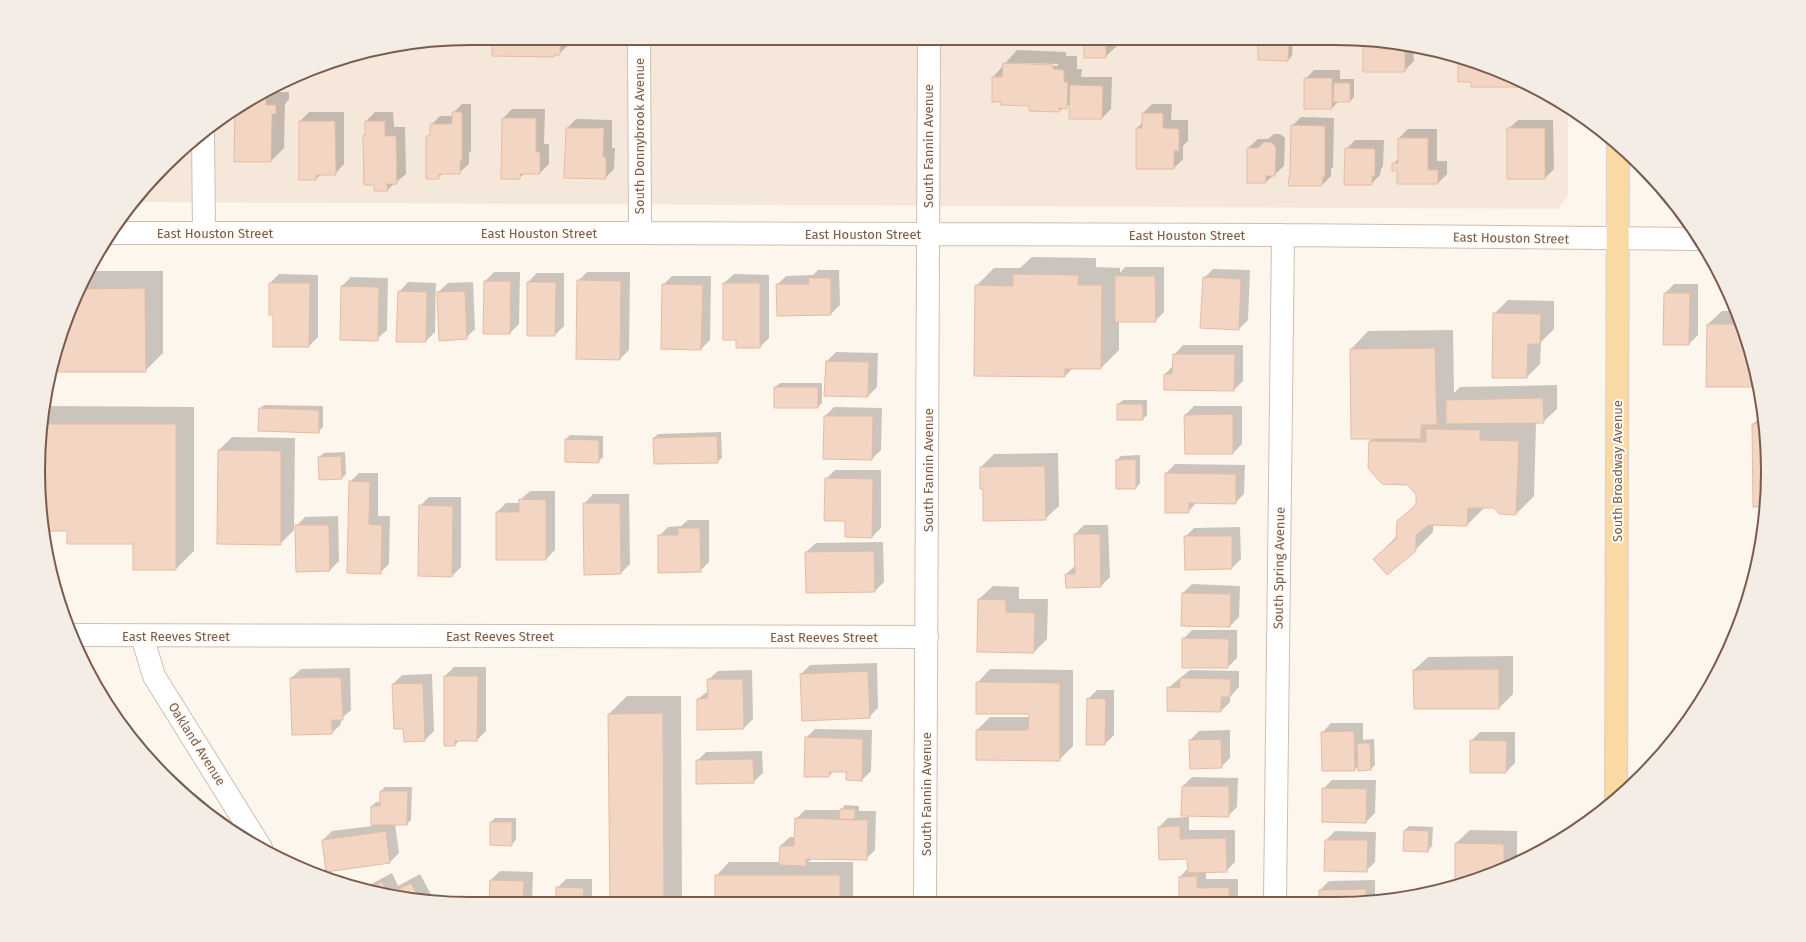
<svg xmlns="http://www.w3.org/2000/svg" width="1806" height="942" font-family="'Fira Sans',sans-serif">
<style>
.residential{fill:#f5e8da}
.shadow{fill:#0003;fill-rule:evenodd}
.building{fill:#f3d5c3;stroke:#e6bba3}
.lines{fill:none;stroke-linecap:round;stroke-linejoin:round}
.minor-casing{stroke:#d1beb0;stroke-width:24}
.major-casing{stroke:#dad1cd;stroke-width:24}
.minor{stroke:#fff;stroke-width:22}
.major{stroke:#fbd9a5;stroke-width:22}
.labels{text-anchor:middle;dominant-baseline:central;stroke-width:4;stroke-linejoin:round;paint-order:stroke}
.street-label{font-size:13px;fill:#7a5c4d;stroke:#fffaf3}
.rim{fill:none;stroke:#7a5c4d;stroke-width:2}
</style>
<rect width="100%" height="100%" fill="#fdf6ec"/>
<path class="residential" d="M471 38 1363 39 1447 53 1527 83 1568 109V195L1558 209 133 202 146 185 207 128 255 96 332 61 387 46Z"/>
<path class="shadow" d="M493 38H573V41L559 54 554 56Z
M1044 39H1067L1065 40H1044Z
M1085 39H1119V44L1105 57H1085Z
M1263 39H1293L1292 56 1288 60 1259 43Z
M1364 39 1413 47 1414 61 1405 70 1364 71Z
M1017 50 1066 52V56H1077V69H1082L1081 77H1112L1111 109 1102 118 1071 104 1059 111 1030 110V105L1002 101 993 77ZM1016 63 1058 64V66L1014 65Z
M1461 58 1526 83 1523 86 1472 81 1459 61Z
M1314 70H1340V79H1354V97L1350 101H1339L1332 108 1305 79Z
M291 79 285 86 279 85V92H289V99L285 104 284 148 271 161 236 108 255 96Z
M462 104H471V151L469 153V164L459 173H443L438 178 427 137 431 133V125L440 116H453V113Z
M1152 104H1172L1171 120H1188V141L1183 146V159L1174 168 1137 128 1143 122V113Z
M512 109H545L544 144H549V164L540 173H525L519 178H502L503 118Z
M309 112H344V164L335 174H321L316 179H300V121Z
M375 112H393L394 127H405L406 174 387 190 364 136 366 133V121Z
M1301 117 1334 118 1333 167 1331 169V176L1322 185 1290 177 1291 176 1292 126Z
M576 119 612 120V148H615L614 169 605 178 567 128Z
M1518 120H1553L1554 169 1545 178 1508 129Z
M1408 129H1437V161H1447V174L1438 183 1398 170 1393 164 1399 158V138Z
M1274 134H1280L1285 138 1284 166 1266 182 1248 148 1258 139H1268Z
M1355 140H1384L1383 166 1381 169 1380 175 1371 184 1346 149Z
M1032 257 1096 258V267L1120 268V273L1125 267H1164V312L1155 321H1119V350L1101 368H1073L1065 376 976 286 994 268H1020Z
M1213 269 1250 270 1248 320 1239 329 1204 278Z
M818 270H839L840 305 831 314 777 285 786 276 813 275Z
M89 271H163V353L145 371H51L53 359 71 305Z
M494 272H520L519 324 510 333H484L485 281Z
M587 272H630L629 350 620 359 578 281Z
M537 273H564V326L555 335 528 282Z
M279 274 318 275V337L309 346 274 314 270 283Z
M734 274 769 275V338L760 347 737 339 724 283Z
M672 276H711L710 340 701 349 663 285Z
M351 277 388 278 387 330 377 339 342 286Z
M408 282 436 283 435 332 426 341 399 292Z
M473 282 475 329 466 338 438 292 448 283Z
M1674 284H1698V335L1689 344 1665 293Z
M1508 300 1554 301V329L1541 342 1540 364 1527 377 1494 314Z
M1722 311H1736L1745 332 1757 383 1754 386 1708 324Z
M1453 330 1454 393 1460 387 1557 385V409L1543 422H1536L1534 496 1516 514 1500 513 1495 507H1485L1467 525 1433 524V532L1415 550 1374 559 1397 536 1398 521 1417 503V494L1370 441 1373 438 1351 349 1368 331Z
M1183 345H1243V381L1234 390 1165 374 1174 365V355Z
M836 352 878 353 877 387 868 396 825 395 827 361Z
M780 383H822V403L818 407 775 387Z
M1123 400H1147V415L1143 419H1118V404Z
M264 405 323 406V427L318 432 260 409Z
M45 406 194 407V551L176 569H134V543L68 530H42L39 442Z
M1194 406H1242V444L1233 453 1185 415Z
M834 407 882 408 881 450 872 459 825 416Z
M1764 413 1767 500 1766 508V506H1754L1753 424Z
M721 432 722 458 717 462 654 438 658 434Z
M570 435 603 436V457L598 462 566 439Z
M232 437 295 438 294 530 280 544 219 450Z
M345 452 346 474 342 478 319 457 324 453Z
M1058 453 1059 506 1045 519 984 488 981 467 994 454Z
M1140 455V483L1136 488 1117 460 1121 456Z
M1175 464 1245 465 1244 494 1235 503 1197 502 1188 512 1166 473Z
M835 470H881V528L872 537 846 520 826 479Z
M359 473H378V516H390L389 564 380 573 350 482Z
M530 491H555V550L546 559 497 512 506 503H520V500Z
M593 494H629L630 564 621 573 584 504Z
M429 497H461V567L452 576 420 506Z
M338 516 339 561 330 570 296 526 305 517Z
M688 520H709V562L700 571 659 536 668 527 681 526Z
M1084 525H1108L1110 577 1101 586 1066 574 1076 565 1075 534Z
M1240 527 1241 559 1232 568 1185 537 1194 528Z
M883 542 884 582 875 591 806 552 816 543Z
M1192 584 1240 586 1239 617 1230 626 1182 625 1183 593Z
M993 586 1019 587V599H1048L1047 639 1034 652 979 599Z
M1192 630H1237V658L1228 667 1183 639Z
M1513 656V694L1499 708H1415L1414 670 1428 657Z
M877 663 878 708 869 717 801 674 810 665Z
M454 667H486V731L477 740H460L455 745H445V676Z
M350 668 351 710 341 719V724L332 733 291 678 301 669Z
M990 669 1073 670V746L1059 760 977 730 990 717H1030V713L977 683Z
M752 670 753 719 744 728 698 699 709 690 708 680 718 671Z
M1190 670 1239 671V687L1230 697V702L1221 711 1168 688Z
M432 674 434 731 425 740 404 728 393 684 402 675Z
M1097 690H1114V735L1105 744 1088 699Z
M627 696H681L682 902 611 903 609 714Z
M1331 723H1363V740L1374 739 1375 765 1371 769 1358 766 1355 770 1322 733Z
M815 729 872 730 871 771 862 780 847 779V772L834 771 829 776 806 738Z
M1230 730V758L1221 767 1190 740 1199 731Z
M1480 732H1515V763L1506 772 1471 741Z
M762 751 763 773 753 782 697 761 706 752Z
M1192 777 1238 778 1237 807 1228 816 1183 786Z
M1332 780H1376L1375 813 1366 822 1323 789Z
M385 787H412L411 820 407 824H395L399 853 390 862 323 840 332 831 372 826V806L376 802H381V791Z
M845 805 859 806V811H876L875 850 866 859 813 858 808 862H853V902H716V876L729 862H780V846L790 837H795L796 819 805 810H841Z
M1189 817V830H1235V862L1226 871H1206V879H1238V901H1180V877L1188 868V858L1159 827 1168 818Z
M495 818H516V840L511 845 491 822Z
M1409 826 1433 827 1432 846 1428 851 1405 830Z
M1470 830 1517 831V862L1500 871 1456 883V843Z
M1335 831 1376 832 1375 862 1366 871 1326 840Z
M500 871 533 872 532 903H490L491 880Z
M392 873 398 886 420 874 434 900 432 901 360 890Z
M566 879H592V903H557V888Z
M1375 880V900H1320V890L1329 881Z"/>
<path class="building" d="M492 38H554V42H560V55H554V57L492 56Z
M713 38H734V41H713Z
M1043 39H1066V41H1043Z
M1084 39H1106V58H1084Z
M1363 39 1405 46V72H1363Z
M1258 42 1289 43 1288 61 1258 60Z
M1463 59 1526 82H1523V87H1471V82H1458V60H1463Z
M1003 63 1053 65V69L1064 70V82H1068L1067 109 1059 108V112L1029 111V106L1001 105V102H992V77H1002Z
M1304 78H1332V109H1304Z
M1334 83H1350V102H1333Z
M1070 85 1103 86 1102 119H1069Z
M253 97H266V105H276V114H272L271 162H234L235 109Z
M452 112H462V161H460V174H439V179H426V136H430V124H452Z
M1142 113H1163V128L1179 129V151H1174V169H1136V128H1142Z
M502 118H536V152H540V174H520V179H501Z
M299 121H335L336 175H316V180H299Z
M365 121H385V136H396L397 184H387L388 191H374V185H364L363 135H365Z
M1291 125 1325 126V177H1323L1322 186H1288L1289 177H1290Z
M566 128H604L603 157H606V179L564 178Z
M1507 128H1545V179H1507Z
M1398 138H1428V170H1438V184H1397V171H1392V163H1398Z
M1264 142H1271L1276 147 1275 176H1266V183H1247V148H1258Z
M1345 148 1375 149V176H1372V185H1344Z
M1013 274 1079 275 1078 285H1102L1101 369H1065V377L974 376 975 285 1013 286Z
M1115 276H1155L1156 322H1115Z
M1203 277 1241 279 1239 330 1200 328Z
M808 278H831V315L777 316 776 284H809Z
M577 280 621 281 620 360 576 359Z
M484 281H511L510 334H483Z
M527 282H556L555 336H527Z
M269 283H310L309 347H273V315H269Z
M723 283H760V348H736V340H723Z
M662 284 703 285 701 350 661 349Z
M341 286 379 287 378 341 340 340Z
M145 288 146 372H51L53 359 71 305 80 289Z
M398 291 427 292 426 342H396Z
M465 291 467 339 439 341 437 292Z
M1664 293H1690L1689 345H1663Z
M1493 313 1541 314 1540 344H1528L1527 378H1492Z
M1707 324H1742L1745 332 1755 374V387H1706Z
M1435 348 1437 425H1421V439H1351L1350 349Z
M1173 354H1235L1234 391 1164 390V374H1172Z
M826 361 869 362 868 397 824 396Z
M774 387H818V408H774Z
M1543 398 1544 423 1446 424V400Z
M1117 404H1143V420H1117Z
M259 408 319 410V433L258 431Z
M1233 414V454H1185L1184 415Z
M824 416H873L872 460 823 459Z
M1765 423 1767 500 1765 513V507H1753L1752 424Z
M42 424H176V570H133V544H67V531H42L39 442Z
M1426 429 1480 430V440L1519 441 1516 515 1499 514 1494 508H1468L1467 526 1429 525 1416 535V551L1387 575 1373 559 1396 539 1397 521 1416 505V494L1407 485 1382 484 1368 468 1369 441 1426 442Z
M717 436 718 463 654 464 653 438Z
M565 439 599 440V463L565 462Z
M218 450 281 451V545L217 544Z
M341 456 342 479 319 480 318 457Z
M1136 459V489H1116V460Z
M1045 466 1046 520 983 521V489H980V467Z
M1165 473 1236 474V504L1189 503V513H1165Z
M825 478 873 479 872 538 845 537V521H824Z
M349 481 370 482 369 524 382 525 381 574 347 573Z
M519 499 546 500V560H496V512H519Z
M583 503H620L621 574 584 575Z
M419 505 453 506 452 577 418 576Z
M295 525H329L330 571 296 572Z
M678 528H700L701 572 658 573V535H678Z
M1074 534H1100L1101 587 1066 588 1065 574H1075Z
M1184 536H1232V569L1185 570Z
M874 551 875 592 806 593 805 552Z
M1182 593 1231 594 1230 627 1181 626Z
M978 599 1006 600V612L1035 613 1034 653 977 652Z
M1182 638 1229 639 1228 668H1182Z
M1499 669V709H1414L1413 670Z
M868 671 870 718 802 721 800 674Z
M444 676H478L477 741H455V746H444Z
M341 677 343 720H332V734L292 735 290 678Z
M1180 678 1231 679 1230 697H1221V712L1167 711V687L1180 688Z
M707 679H743L744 729 697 730V699L708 698Z
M976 682 1060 683V761L976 760V730H1028L1029 714H976Z
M423 683 425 741 404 742 403 729H394L392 684Z
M1087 698 1106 699 1105 745H1086Z
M663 713 664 902 610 903 608 714Z
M1354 731 1355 771H1322L1321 732Z
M805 737 863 739 862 781 846 780V772H830L829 777H804Z
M1221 739 1222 768 1190 769 1189 740Z
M1470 740 1507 741 1506 773H1470Z
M1357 743H1370L1371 770 1358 771Z
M753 759 754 783 696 784V760Z
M1182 786H1229V817L1181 816Z
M1322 788 1367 789 1366 823 1322 822Z
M380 791H408L407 825H371V806H380Z
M840 809H855V820L839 819Z
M795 818 868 820 867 860 806 859V866L779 865 780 846H794Z
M490 822H512V846L490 845Z
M1180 826V839L1226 838 1227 872 1188 873 1187 859 1159 860 1158 827Z
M1404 830 1429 831 1428 852 1403 851Z
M386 831 390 863 326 872 322 840Z
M1325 840H1368L1367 872 1324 871Z
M1455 843 1504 844V869L1455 883Z
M715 875H840V902H715Z
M1197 876V888L1229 887V901H1179V877Z
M490 880 524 881 523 903H489Z
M382 882 389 894 365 890Z
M411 883 420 899 389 894Z
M556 887 584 888 583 903H556Z
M1366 889V900H1319V890Z"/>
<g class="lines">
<g class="minor-casing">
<path id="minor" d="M639 38 640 233
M203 131 204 233
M109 233H640L1283 235 1699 239
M72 635 927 637
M142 636 154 676 261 848
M1275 901 1283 235
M925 902 929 38"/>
</g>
<g class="major-casing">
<path id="major" d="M1616 796 1618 145"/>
</g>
<use href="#minor" class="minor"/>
<use href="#major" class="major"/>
</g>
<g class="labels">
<g class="street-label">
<text transform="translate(639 136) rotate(-90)">South Donnybrook Avenue</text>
<text transform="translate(928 146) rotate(-90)">South Fannin Avenue</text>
<text x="215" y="233">East Houston Street</text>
<text x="539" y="233">East Houston Street</text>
<text x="863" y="234">East Houston Street</text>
<text x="1187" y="235">East Houston Street</text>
<text transform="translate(1511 238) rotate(1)">East Houston Street</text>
<text transform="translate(928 470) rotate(-90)">South Fannin Avenue</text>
<text transform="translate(1617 471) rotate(-90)">South Broadway Avenue</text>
<text transform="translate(1279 568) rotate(-89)">South Spring Avenue</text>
<text x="176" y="636">East Reeves Street</text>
<text x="500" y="636">East Reeves Street</text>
<text x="824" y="637">East Reeves Street</text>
<text transform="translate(197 744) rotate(58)">Oakland Avenue</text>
<text transform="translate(926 794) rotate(-90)">South Fannin Avenue</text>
</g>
</g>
<path d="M0 0H1806V942H0ZM471 45H1335A426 426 0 0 1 1761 471V471A426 426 0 0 1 1335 897H471A426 426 0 0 1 45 471V471A426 426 0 0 1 471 45Z" fill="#f4ede6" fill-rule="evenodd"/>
<path class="rim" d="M471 45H1335A426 426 0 0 1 1761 471V471A426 426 0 0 1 1335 897H471A426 426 0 0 1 45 471V471A426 426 0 0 1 471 45Z"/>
</svg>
